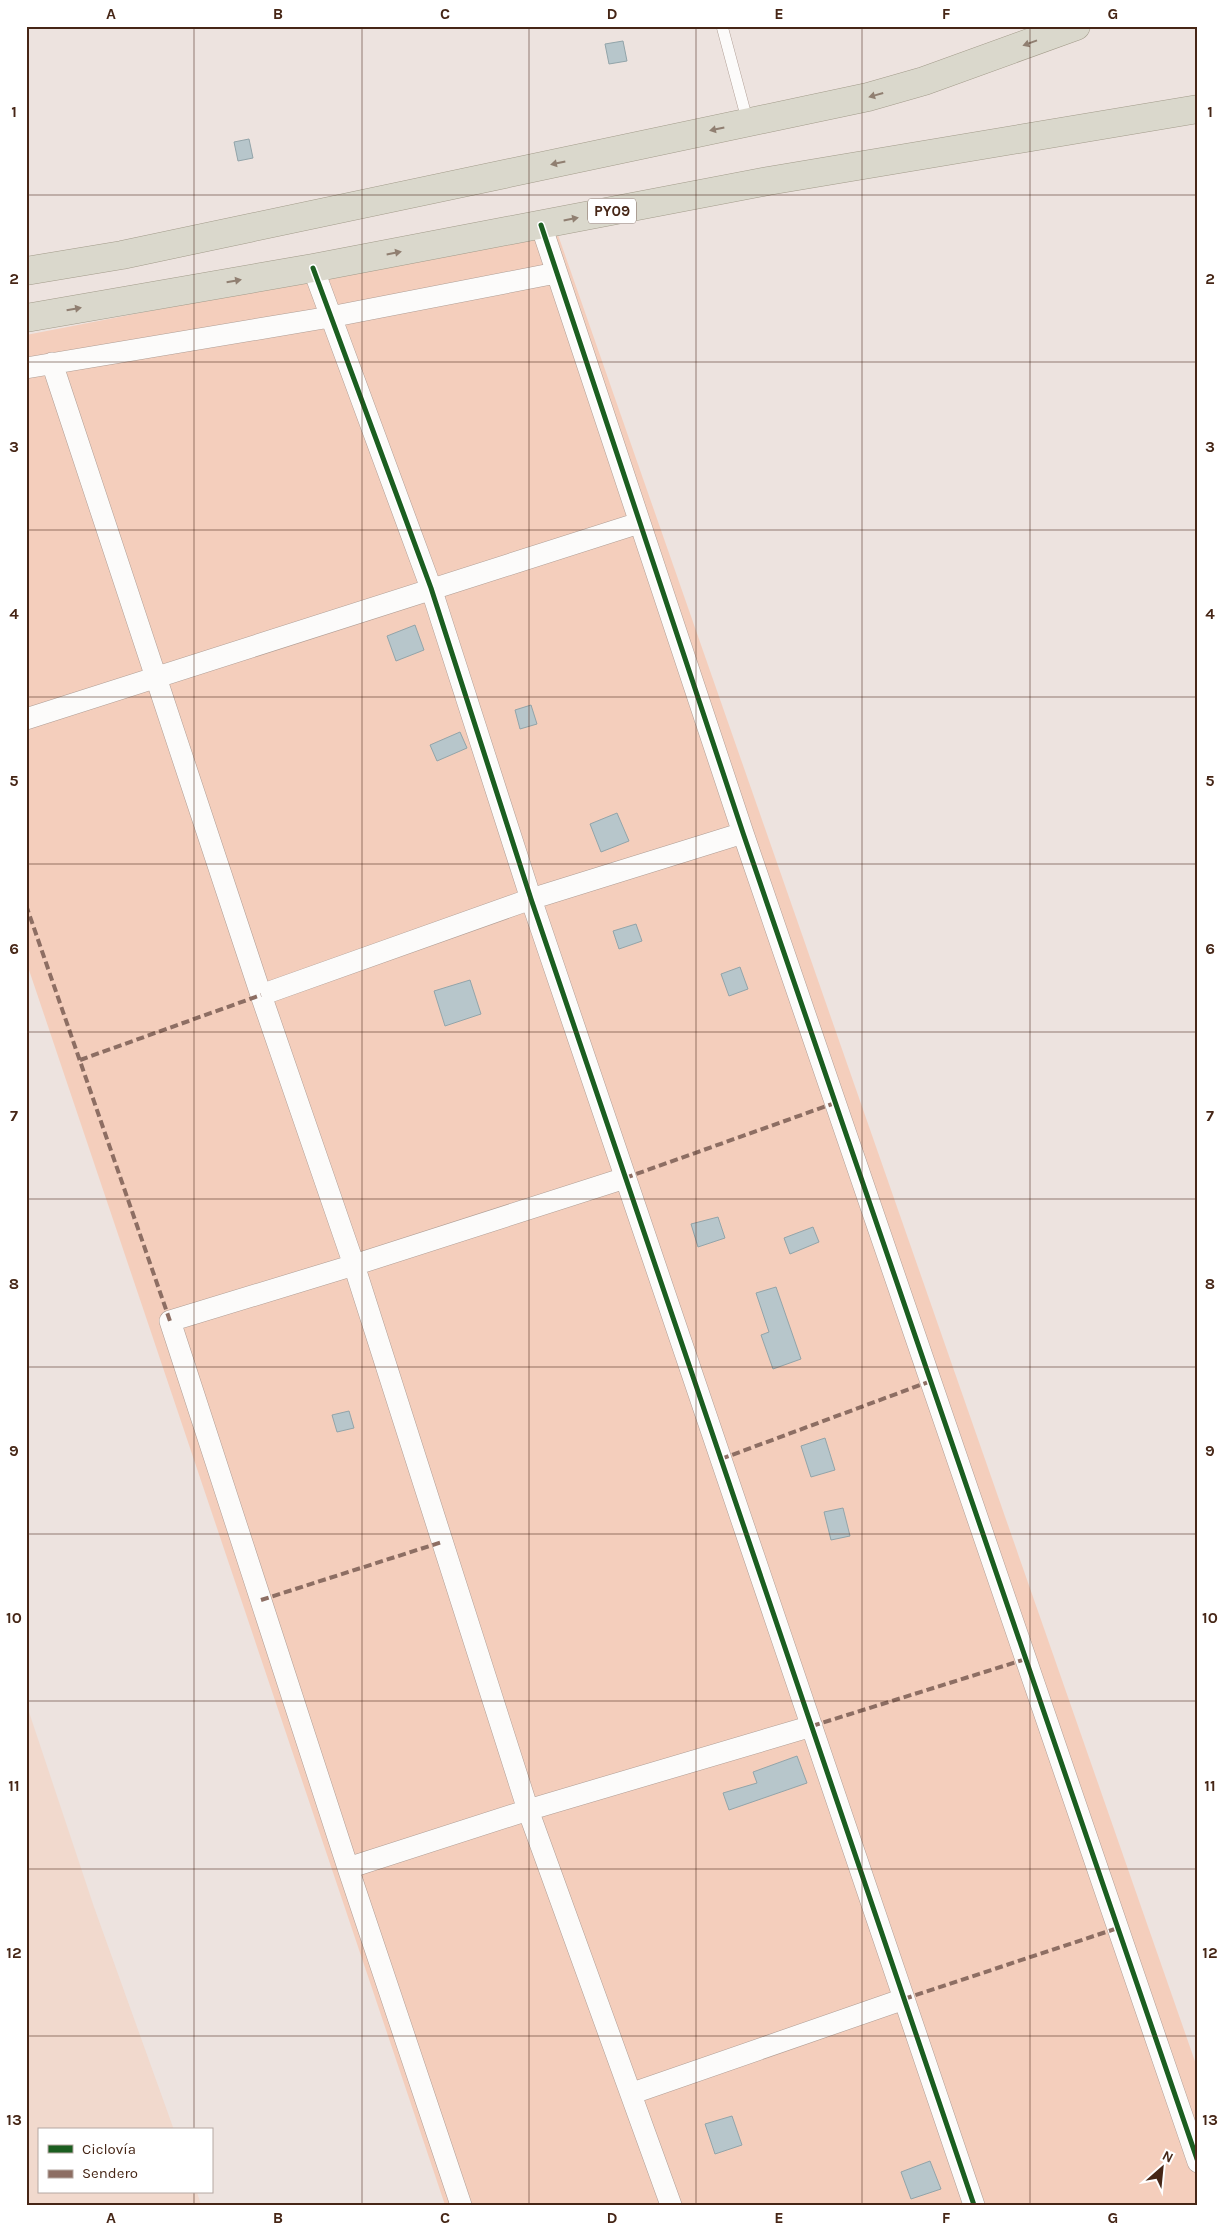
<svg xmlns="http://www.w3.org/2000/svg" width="1224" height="2231" font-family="Karla,sans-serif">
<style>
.built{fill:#f1d9cd}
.green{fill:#f4cebc}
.building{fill:#b7c6cb;stroke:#92a4a9}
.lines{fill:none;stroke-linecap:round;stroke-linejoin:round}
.service-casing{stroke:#af9d94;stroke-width:12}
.minor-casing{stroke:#af9d94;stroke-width:22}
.trunk-casing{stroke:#a29b8a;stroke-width:29}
.service{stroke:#fcfbfa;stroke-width:11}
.minor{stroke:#fcfbfa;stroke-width:21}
.trunk{stroke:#dad8cc;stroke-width:28}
.quiet{stroke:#8d6e63;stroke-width:4;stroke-dasharray:8 4;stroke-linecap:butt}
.cycleway-casing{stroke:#fff;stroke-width:8}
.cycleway{stroke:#1b5e20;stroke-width:5}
.oneway{fill:#907f71}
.grid{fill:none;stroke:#462616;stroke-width:1;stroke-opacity:0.55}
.labels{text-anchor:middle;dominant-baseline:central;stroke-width:5;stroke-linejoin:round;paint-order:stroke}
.shield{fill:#fff;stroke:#7e675c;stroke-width:1}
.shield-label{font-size:15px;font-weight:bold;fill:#462616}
.neatline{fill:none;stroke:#462616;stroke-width:2}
.grid-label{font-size:16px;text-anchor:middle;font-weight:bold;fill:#462616}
</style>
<rect width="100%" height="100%" fill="#ede3df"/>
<path class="built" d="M26 1703 94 1907 174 2130H39V2192H197L201 2205H26Z"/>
<path class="green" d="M557 232 1198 2070V2205H445L26 961V335Z"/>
<path class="building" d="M623 41 627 61 609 64 605 44Z
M249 139 253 158 238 161 234 142Z
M415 625 424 650 396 661 387 636Z
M531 705 537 724 520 729 515 710Z
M460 732 467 748 437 761 430 745Z
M617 813 629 841 601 852 590 824Z
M636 924 642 941 619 949 613 931Z
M740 967 748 989 729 996 721 974Z
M470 980 481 1014 445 1026 434 991Z
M718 1217 725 1238 698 1247 691 1224Z
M813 1227 819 1242 790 1254 784 1238Z
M776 1287 801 1359 773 1369 761 1335 769 1332 756 1293Z
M349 1411 354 1428 337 1432 332 1415Z
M825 1438 835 1470 811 1477 801 1446Z
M843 1508 850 1536 831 1540 824 1512Z
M797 1756 807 1783 729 1810 723 1793 757 1783 753 1772Z
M732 2116 742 2145 715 2154 705 2124Z
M930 2161 941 2189 911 2199 901 2172Z"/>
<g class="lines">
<g class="service-casing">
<path id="service" d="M722 26 748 123"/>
</g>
<g class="minor-casing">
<path id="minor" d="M541 225 743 833 1198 2162
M313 268 431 588 531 899 974 2205
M52 363 261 995 354 1265 528 1810 671 2205
M26 368 330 317 556 273
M26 719 639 523
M261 995 531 899 743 833
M348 1868 528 1810 812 1726
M633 2093 904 1999
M461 2205 348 1868 170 1321 354 1265 625 1178"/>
</g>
<g class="trunk-casing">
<path id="trunk" d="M26 271 122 255 868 97 924 81 1076 26
M26 318 313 268 768 181 1198 109"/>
</g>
<use href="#service" class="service"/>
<use href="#minor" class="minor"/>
<use href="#trunk" class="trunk"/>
<path class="quiet" d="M26 905 170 1321
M80 1060 261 995
M625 1178 835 1103
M721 1459 931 1381
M261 1600 442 1542
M812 1726 1026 1659
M904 1999 1118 1928"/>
<g class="cycleway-casing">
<path id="cycleway" d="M541 225 743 833 1198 2162
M313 268 431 588 531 899 974 2205"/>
</g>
<use href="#cycleway" class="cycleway"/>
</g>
<defs><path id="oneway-solid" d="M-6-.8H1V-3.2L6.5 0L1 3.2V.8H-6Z" transform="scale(1.25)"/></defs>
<g class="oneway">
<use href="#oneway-solid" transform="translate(1030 43) rotate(160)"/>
<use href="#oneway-solid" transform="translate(876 95) rotate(164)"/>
<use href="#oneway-solid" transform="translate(717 129) rotate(168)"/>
<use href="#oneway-solid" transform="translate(558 163) rotate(168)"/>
<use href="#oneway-solid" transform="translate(571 219) rotate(-11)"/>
<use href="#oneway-solid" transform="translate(394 253) rotate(-11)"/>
<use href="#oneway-solid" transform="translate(234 281) rotate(-10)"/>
<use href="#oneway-solid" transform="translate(74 309) rotate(-10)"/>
</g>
<path class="grid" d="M194 26V2130M362 26V2205M529 26V2205M696 26V2205M862 26V2205M1030 26V2205M26 195H1198M26 362H1198M26 530H1198M26 697H1198M26 864H1198M26 1032H1198M26 1199H1198M26 1367H1198M26 1534H1198M26 1701H1198M26 1869H1198M26 2036H1198M194 2192V2205"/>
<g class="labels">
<rect class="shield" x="588" y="198.5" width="48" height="25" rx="4"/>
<g class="shield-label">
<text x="612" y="211">PY09</text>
</g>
</g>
<rect width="1224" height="2231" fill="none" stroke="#ffffff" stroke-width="55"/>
<rect x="38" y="2128" width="175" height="65" fill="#ffffff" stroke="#b5a8a2"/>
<rect x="48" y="2145" width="25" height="8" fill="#1b5e20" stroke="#b5a8a2"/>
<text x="82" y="2154" font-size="15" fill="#462616">Ciclovía</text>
<rect x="48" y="2170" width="25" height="8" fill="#8d6e63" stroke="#b5a8a2"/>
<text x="82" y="2178" font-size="15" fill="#462616">Sendero</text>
<g transform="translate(1162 2168) rotate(27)" stroke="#ffffff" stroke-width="4" paint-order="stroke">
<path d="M0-4L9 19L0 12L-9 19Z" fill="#462616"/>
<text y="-8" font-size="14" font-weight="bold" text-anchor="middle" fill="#462616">N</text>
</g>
<rect x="28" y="28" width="1168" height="2176" class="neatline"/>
<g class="grid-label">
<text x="111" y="19">A</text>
<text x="278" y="19">B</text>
<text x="445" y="19">C</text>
<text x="612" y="19">D</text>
<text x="779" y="19">E</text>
<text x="946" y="19">F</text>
<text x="1113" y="19">G</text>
<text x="14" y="117">1</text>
<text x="1210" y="117">1</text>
<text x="14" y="284">2</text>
<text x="1210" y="284">2</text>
<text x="14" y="452">3</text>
<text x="1210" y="452">3</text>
<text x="14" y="619">4</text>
<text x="1210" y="619">4</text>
<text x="14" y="786">5</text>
<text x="1210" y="786">5</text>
<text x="14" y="954">6</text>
<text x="1210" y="954">6</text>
<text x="14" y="1121">7</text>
<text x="1210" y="1121">7</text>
<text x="14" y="1289">8</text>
<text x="1210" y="1289">8</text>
<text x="14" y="1456">9</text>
<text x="1210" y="1456">9</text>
<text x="14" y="1623">10</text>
<text x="1210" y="1623">10</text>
<text x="14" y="1791">11</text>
<text x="1210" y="1791">11</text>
<text x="14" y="1958">12</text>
<text x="1210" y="1958">12</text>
<text x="14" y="2125">13</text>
<text x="1210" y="2125">13</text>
<text x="111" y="2223">A</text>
<text x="278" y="2223">B</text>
<text x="445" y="2223">C</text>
<text x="612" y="2223">D</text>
<text x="779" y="2223">E</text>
<text x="946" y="2223">F</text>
<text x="1113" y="2223">G</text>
</g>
</svg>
